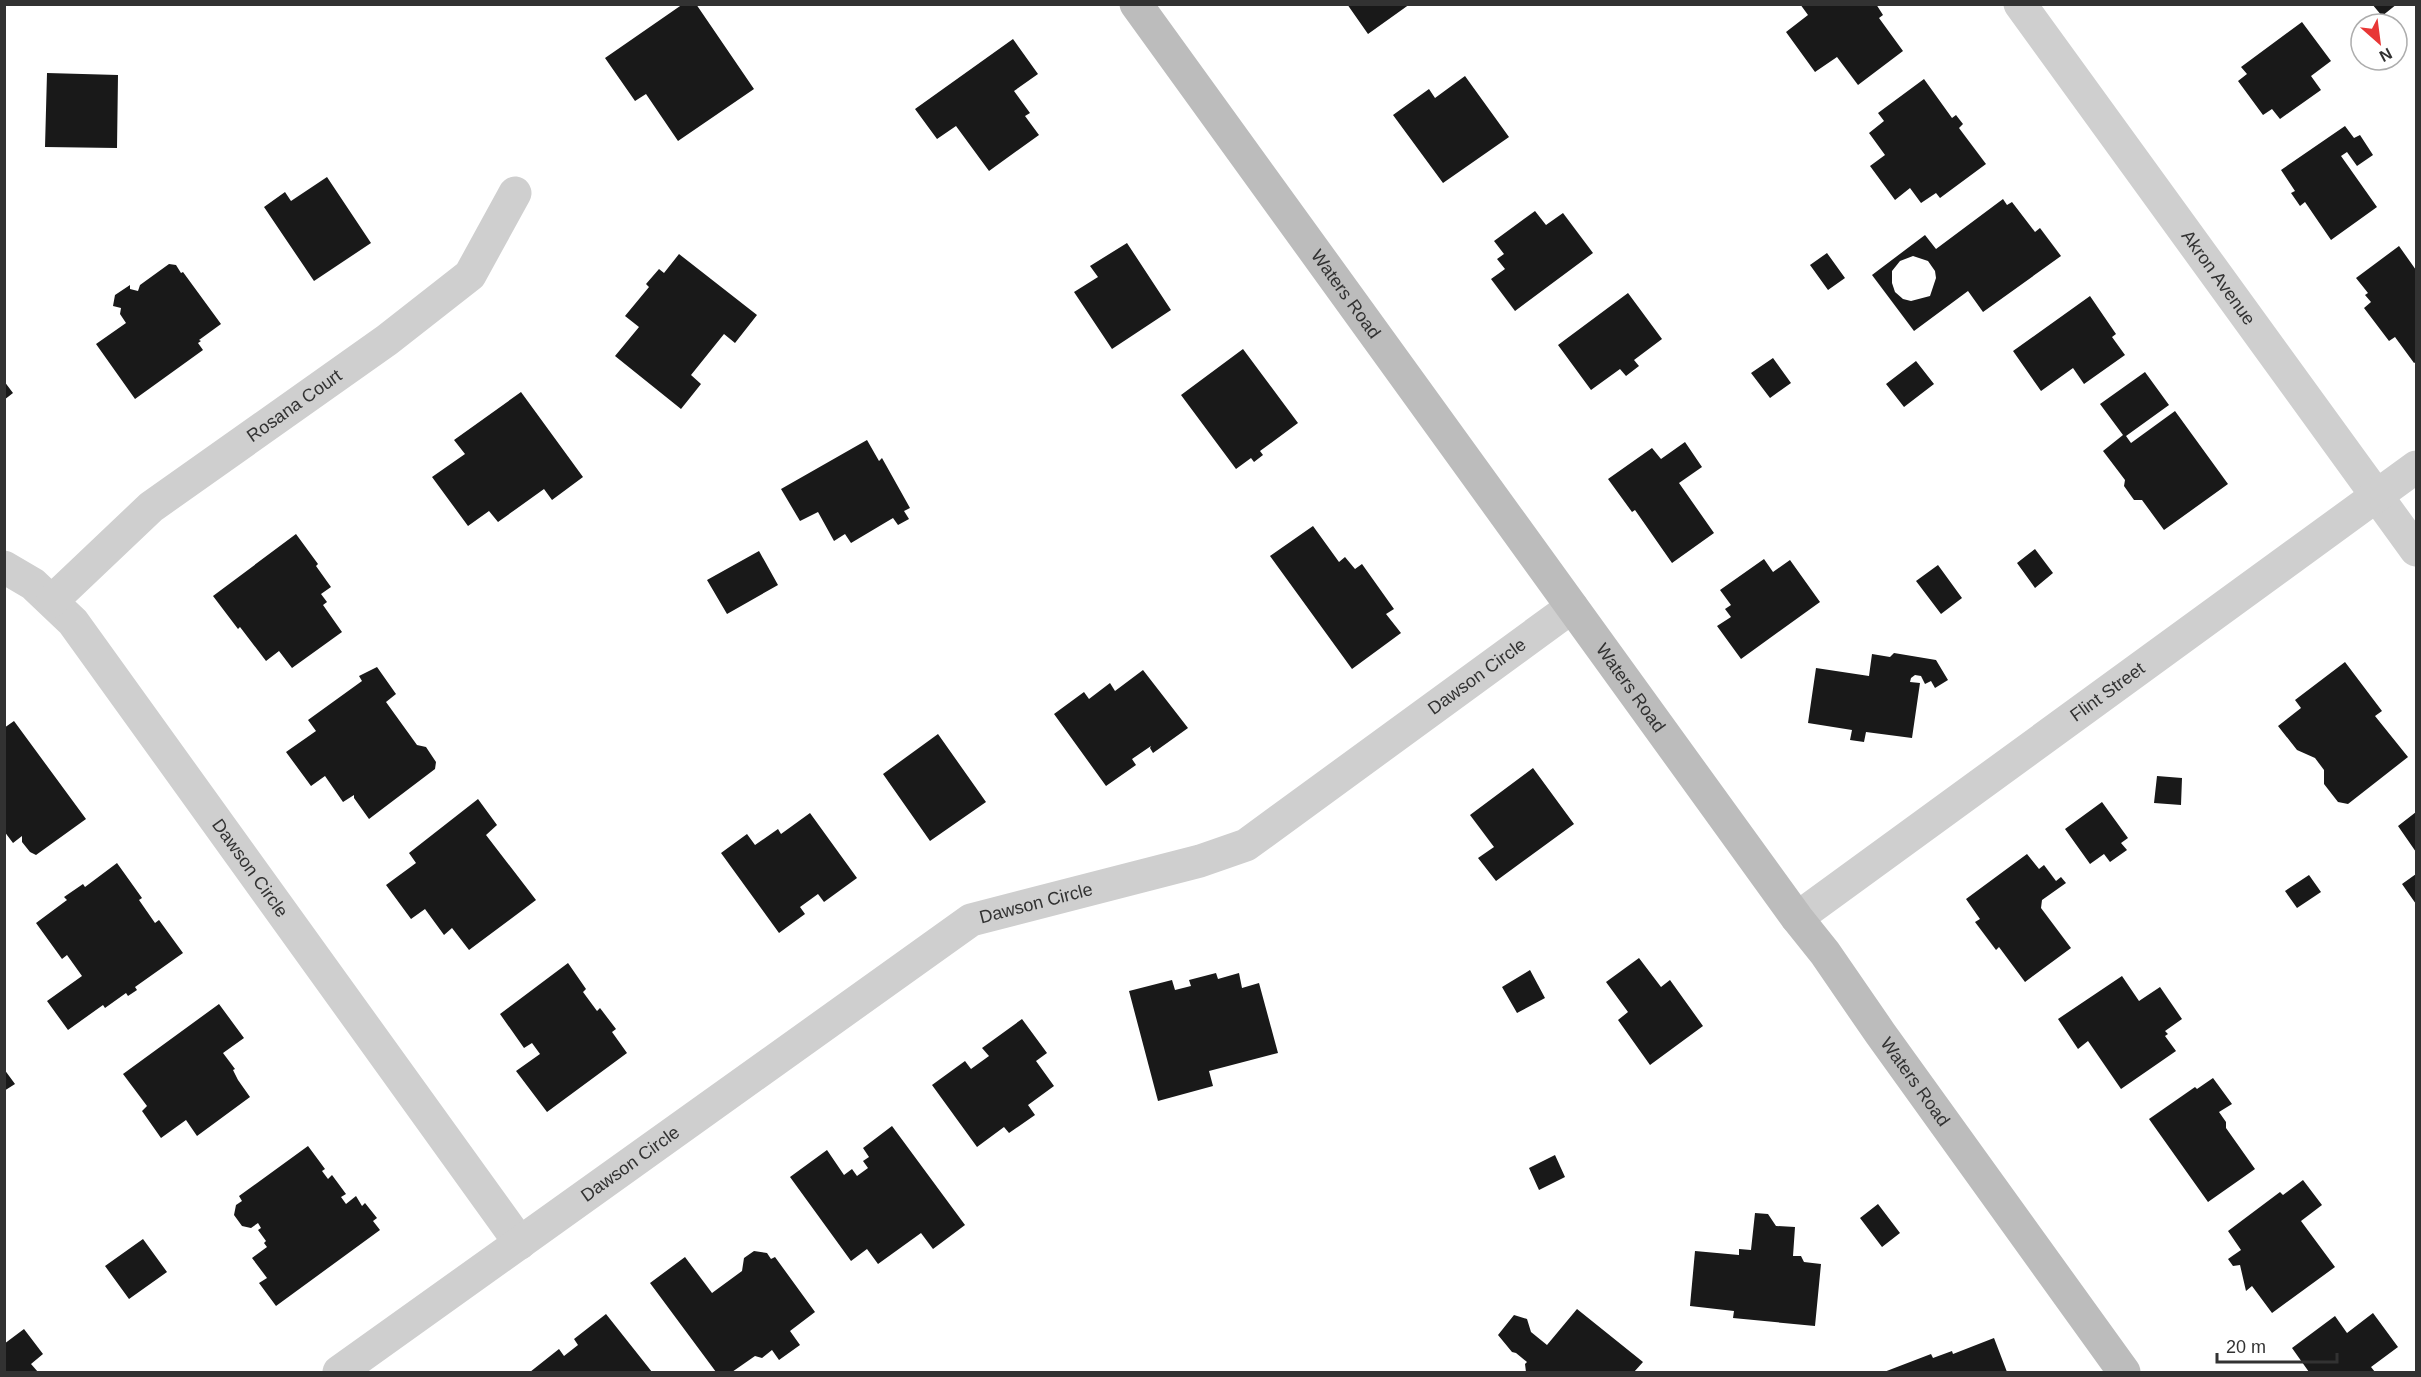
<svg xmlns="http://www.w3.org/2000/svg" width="2421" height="1377" font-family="Arial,sans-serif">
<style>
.building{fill:#191919;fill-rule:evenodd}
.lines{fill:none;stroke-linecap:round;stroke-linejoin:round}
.street{stroke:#cfcfcf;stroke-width:33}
.secondary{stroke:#bcbcbc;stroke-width:33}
.labels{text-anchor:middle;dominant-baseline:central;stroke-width:6;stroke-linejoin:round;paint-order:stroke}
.street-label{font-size:18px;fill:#323232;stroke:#fff}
</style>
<rect width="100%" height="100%" fill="#fff"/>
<path class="building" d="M683 4H696L754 89 678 141 646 94 635 101 605 58Z
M1347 4H1410L1368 34Z
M1800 4H1876L1883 15 1879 18 1903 51 1858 85 1837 57 1815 72 1786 32 1808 15Z
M2372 4H2397L2382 16Z
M2302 22 2331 61 2311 76 2321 90 2280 119 2272 109 2263 115 2238 81 2247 74 2241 67Z
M1013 39 1038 74 1014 91 1030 113 1025 116 1039 135 989 171 956 126 937 139 915 109Z
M47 73 118 75 117 148 45 147Z
M1465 76 1509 137 1443 183 1393 115 1429 89 1435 98Z
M1924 79 1952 118 1956 115 1963 124 1959 128 1986 164 1940 198 1936 193 1921 203 1910 188 1895 200 1870 166 1885 155 1869 133 1884 121 1878 113Z
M2345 126 2354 138 2360 135 2373 155 2357 166 2347 152 2341 156 2377 207 2331 240 2305 202 2300 206 2291 193 2295 191 2281 170Z
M327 177 371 243 314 281 264 207 285 192 291 201Z
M2003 199 2007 205 2012 202 2035 232 2040 228 2061 256 1983 312 1968 291 1914 331 1872 275 1925 235 1936 249ZM1913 256 1928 261 1935 271 1936 278 1930 296 1911 301 1903 299 1895 292 1892 283V271L1900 261Z
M1535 211 1546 225 1563 213 1593 253 1515 311 1491 279 1505 269 1497 259 1504 254 1494 241Z
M1127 243 1171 310 1112 349 1074 292 1098 277 1090 266Z
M2399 246 2416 270V362L2414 363 2395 337 2389 341 2364 308 2371 302 2365 295 2368 293 2356 278Z
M1827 253 1845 278 1828 290 1810 265Z
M679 254 757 315 735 343 724 334 691 375 701 384 681 409 615 356 639 327 625 316 649 287 646 284 659 269 664 273Z
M169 264 176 265 181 273 183 272 221 324 199 340 201 341 198 343 203 350 135 399 96 344 126 323 120 314 121 308 113 306 115 295 130 285V289L138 291 140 285Z
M1628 293 1662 339 1634 360 1639 366 1626 376 1620 369 1591 390 1558 345Z
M2090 296 2116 334 2112 337 2125 355 2084 384 2073 368 2041 391 2013 351Z
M1243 349 1298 423 1260 451 1263 455 1254 462 1251 458 1236 469 1181 395Z
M1773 358 1791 383 1770 398 1751 373Z
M1916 361 1934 384 1904 407 1886 384Z
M2145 372 2169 405 2126 436 2131 443 2175 411 2228 484 2164 530 2142 500H2134L2124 486 2125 480 2103 451 2123 435 2100 404Z
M4 381 13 393 4 400Z
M521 392 583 477 552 500 544 489 498 522 489 511 468 526 432 477 465 454 454 440Z
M867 440 879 461 882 458 910 508 904 511 909 519 898 525 893 518 851 543 845 534 834 541 818 512 800 521 781 489Z
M1685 442 1702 467 1679 483 1714 533 1672 563 1635 510 1632 512 1608 479 1652 448 1661 459Z
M1313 526 1339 562 1345 557 1355 569 1362 564 1394 609 1386 614 1401 633 1352 669 1270 556Z
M296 534 318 564 316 566 331 587 321 594 327 602 323 605 342 632 292 668 279 651 266 661 240 627 238 629 213 596Z
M2035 549 2053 573 2035 588 2017 563Z
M759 551 778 585 727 614 707 580Z
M1764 559 1773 572 1790 560 1820 602 1741 659 1717 626 1731 617 1725 609 1731 605 1720 590Z
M1938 565 1962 598 1941 614 1916 581Z
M1894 653 1936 660 1948 680 1935 688 1931 681 1925 684 1921 676 1915 675 1911 678 1910 682 1920 683 1912 738 1866 732 1864 742 1850 740 1852 730 1808 723 1816 668 1869 676 1872 654 1890 657Z
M2345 662 2382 711 2375 716 2408 757 2348 804 2338 802 2324 784V770L2315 758 2297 750 2278 726 2301 708 2295 700Z
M377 667 396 694 386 702 417 745 426 747 436 762 435 769 369 819 354 798V795L343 802 325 776 311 786 286 752 316 731 308 720 362 681 359 676Z
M1143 670 1188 728 1153 753 1150 748 1151 746 1132 759 1136 765 1106 786 1054 714 1084 692 1089 699 1110 683 1115 691Z
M14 721 86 819 36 855 30 852 22 842V836L13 843 4 831V728Z
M938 734 986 802 930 841 883 774Z
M1533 768 1574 824 1496 881 1478 858 1494 847 1470 815Z
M2157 776 2182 778 2181 805 2154 803Z
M478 799 497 825 486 835 536 900 469 950 452 928 444 935 425 909 411 919 386 885 416 863 409 853Z
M2102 802 2128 838 2121 843 2127 850 2110 862 2104 854 2090 864 2065 829Z
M2416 812V852L2398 826Z
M810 813 857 878 824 902 818 894 800 907 805 914 779 933 721 853 747 834 755 845 778 829 781 834Z
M2027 854 2039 869 2044 865 2056 881 2061 877 2066 883 2042 900 2041 908 2071 948 2025 982 1999 947 1996 950 1975 922 1980 919 1966 899Z
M117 863 142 898 139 900 155 923 159 920 183 953 135 987 137 990 128 996 126 993 105 1008 103 1005 68 1030 47 1001 82 976 67 955 62 959 36 923 67 900 64 897 83 884 85 887Z
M2416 874V904L2402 884Z
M2309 875 2321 892 2297 908 2285 891Z
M1639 958 1661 987 1670 980 1703 1026 1650 1065 1618 1020 1628 1012 1606 982Z
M568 963 586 989 583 992 597 1011 600 1008 616 1029 612 1032 627 1053 547 1112 516 1071 540 1054 532 1043 524 1048 500 1014Z
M1530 970 1545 998 1517 1013 1502 987Z
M1216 973 1218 979 1239 973 1242 988 1259 983 1278 1053 1209 1071 1213 1086 1158 1101 1129 991 1172 980 1175 990 1191 986 1189 980Z
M2122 976 2139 1001 2160 987 2182 1019 2165 1031 2168 1034 2165 1036 2176 1051 2121 1089 2088 1041 2078 1049 2058 1019Z
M219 1004 244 1038 223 1053 235 1069 233 1070 238 1080 250 1097 197 1136 186 1120 161 1138 142 1111 147 1106 123 1074Z
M1022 1019 1047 1053 1036 1061 1054 1086 1028 1105 1035 1115 1009 1133 1004 1127 977 1147 932 1085 965 1061 971 1069 989 1056 982 1048Z
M4 1069 15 1084 4 1091Z
M2213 1078 2232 1104 2219 1112 2226 1122V1128L2255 1169 2208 1202 2149 1119 2195 1087 2197 1089Z
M892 1126 965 1225 933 1249 921 1233 878 1264 867 1249 851 1261 790 1177 827 1150 844 1175 852 1169 857 1176 868 1168 863 1161 869 1157 863 1148Z
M308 1146 325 1169 322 1171 328 1179 332 1175 346 1194 341 1197 346 1204 356 1196 362 1206 365 1203 377 1218 373 1221 380 1230 276 1306 259 1283 267 1278 252 1258 267 1247 264 1243 266 1241 258 1230 261 1228 258 1223 251 1228 242 1226 234 1215 236 1205 242 1201 239 1196Z
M1555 1155 1565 1177 1539 1190 1529 1168Z
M2303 1180 2322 1205 2301 1221 2335 1267 2272 1313 2252 1286 2246 1291 2240 1265 2233 1266 2228 1259 2241 1250 2228 1231 2280 1192 2283 1195Z
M1878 1204 1900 1233 1882 1247 1860 1218Z
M1755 1213 1768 1214 1776 1226 1795 1227 1793 1256H1801L1804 1262 1821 1264 1815 1326 1733 1318 1734 1311 1690 1306 1695 1251 1739 1255V1249L1751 1250Z
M143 1239 167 1272 129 1299 105 1266Z
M754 1251 767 1253 771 1259 775 1257 815 1312 790 1331 800 1345 779 1360 772 1350 762 1358 755 1356 732 1372H716L650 1283 685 1257 712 1293 742 1271 744 1258Z
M1577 1309 1643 1362 1634 1372H1526L1525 1364 1527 1362 1516 1353 1512 1352 1498 1335 1514 1315 1527 1319 1531 1332 1547 1345Z
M2373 1313 2398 1347 2371 1367 2375 1372H2309L2292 1348 2335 1316 2347 1333Z
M606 1314 652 1372H530L559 1349 564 1356 578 1345 574 1339Z
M24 1329 43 1354 31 1364 38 1372H4V1344Z
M1994 1338 2007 1372H1884L1931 1354 1933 1358 1952 1351 1953 1354Z"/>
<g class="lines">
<g class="street">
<path id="s1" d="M2020 4 2416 550"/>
<path id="s2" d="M4 567 33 584 73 622 520 1243"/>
<path id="s3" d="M52 601 151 507 387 340 470 275 515 193"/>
<path id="s4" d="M1797 918 2416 467"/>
<path id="s5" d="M339 1372 971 920 1200 861 1246 845 1572 607"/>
</g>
<path class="secondary" id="s6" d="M1136 4 1797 918 1825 953 1880 1033 2124 1372"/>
</g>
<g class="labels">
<g class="street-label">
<text stroke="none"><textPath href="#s1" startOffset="338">Akron Avenue</textPath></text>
<text stroke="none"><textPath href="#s6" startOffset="358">Waters Road</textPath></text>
<text stroke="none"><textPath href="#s3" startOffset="312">Rosana Court</textPath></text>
<text stroke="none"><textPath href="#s5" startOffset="1348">Dawson Circle</textPath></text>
<text stroke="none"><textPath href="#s6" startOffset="844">Waters Road</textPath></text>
<text stroke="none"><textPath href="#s4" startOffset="384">Flint Street</textPath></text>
<text stroke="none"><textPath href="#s2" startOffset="392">Dawson Circle</textPath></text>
<text stroke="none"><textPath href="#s5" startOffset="844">Dawson Circle</textPath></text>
<text stroke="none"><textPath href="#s6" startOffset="1330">Waters Road</textPath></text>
<text stroke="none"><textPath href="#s5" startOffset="358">Dawson Circle</textPath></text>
</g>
</g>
<rect width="2421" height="1377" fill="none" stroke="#323232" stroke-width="12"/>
<g transform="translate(2379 42) rotate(152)"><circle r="28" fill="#ffffff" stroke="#adadad" stroke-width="1.5"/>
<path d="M0-4.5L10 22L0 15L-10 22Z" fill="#e83736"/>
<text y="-9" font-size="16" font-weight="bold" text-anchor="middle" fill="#323232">N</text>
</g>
<path d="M2217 1353v9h120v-9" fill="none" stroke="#323232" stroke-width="3"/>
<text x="2226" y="1353" font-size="18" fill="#323232" stroke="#ffffff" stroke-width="4.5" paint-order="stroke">20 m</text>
</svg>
